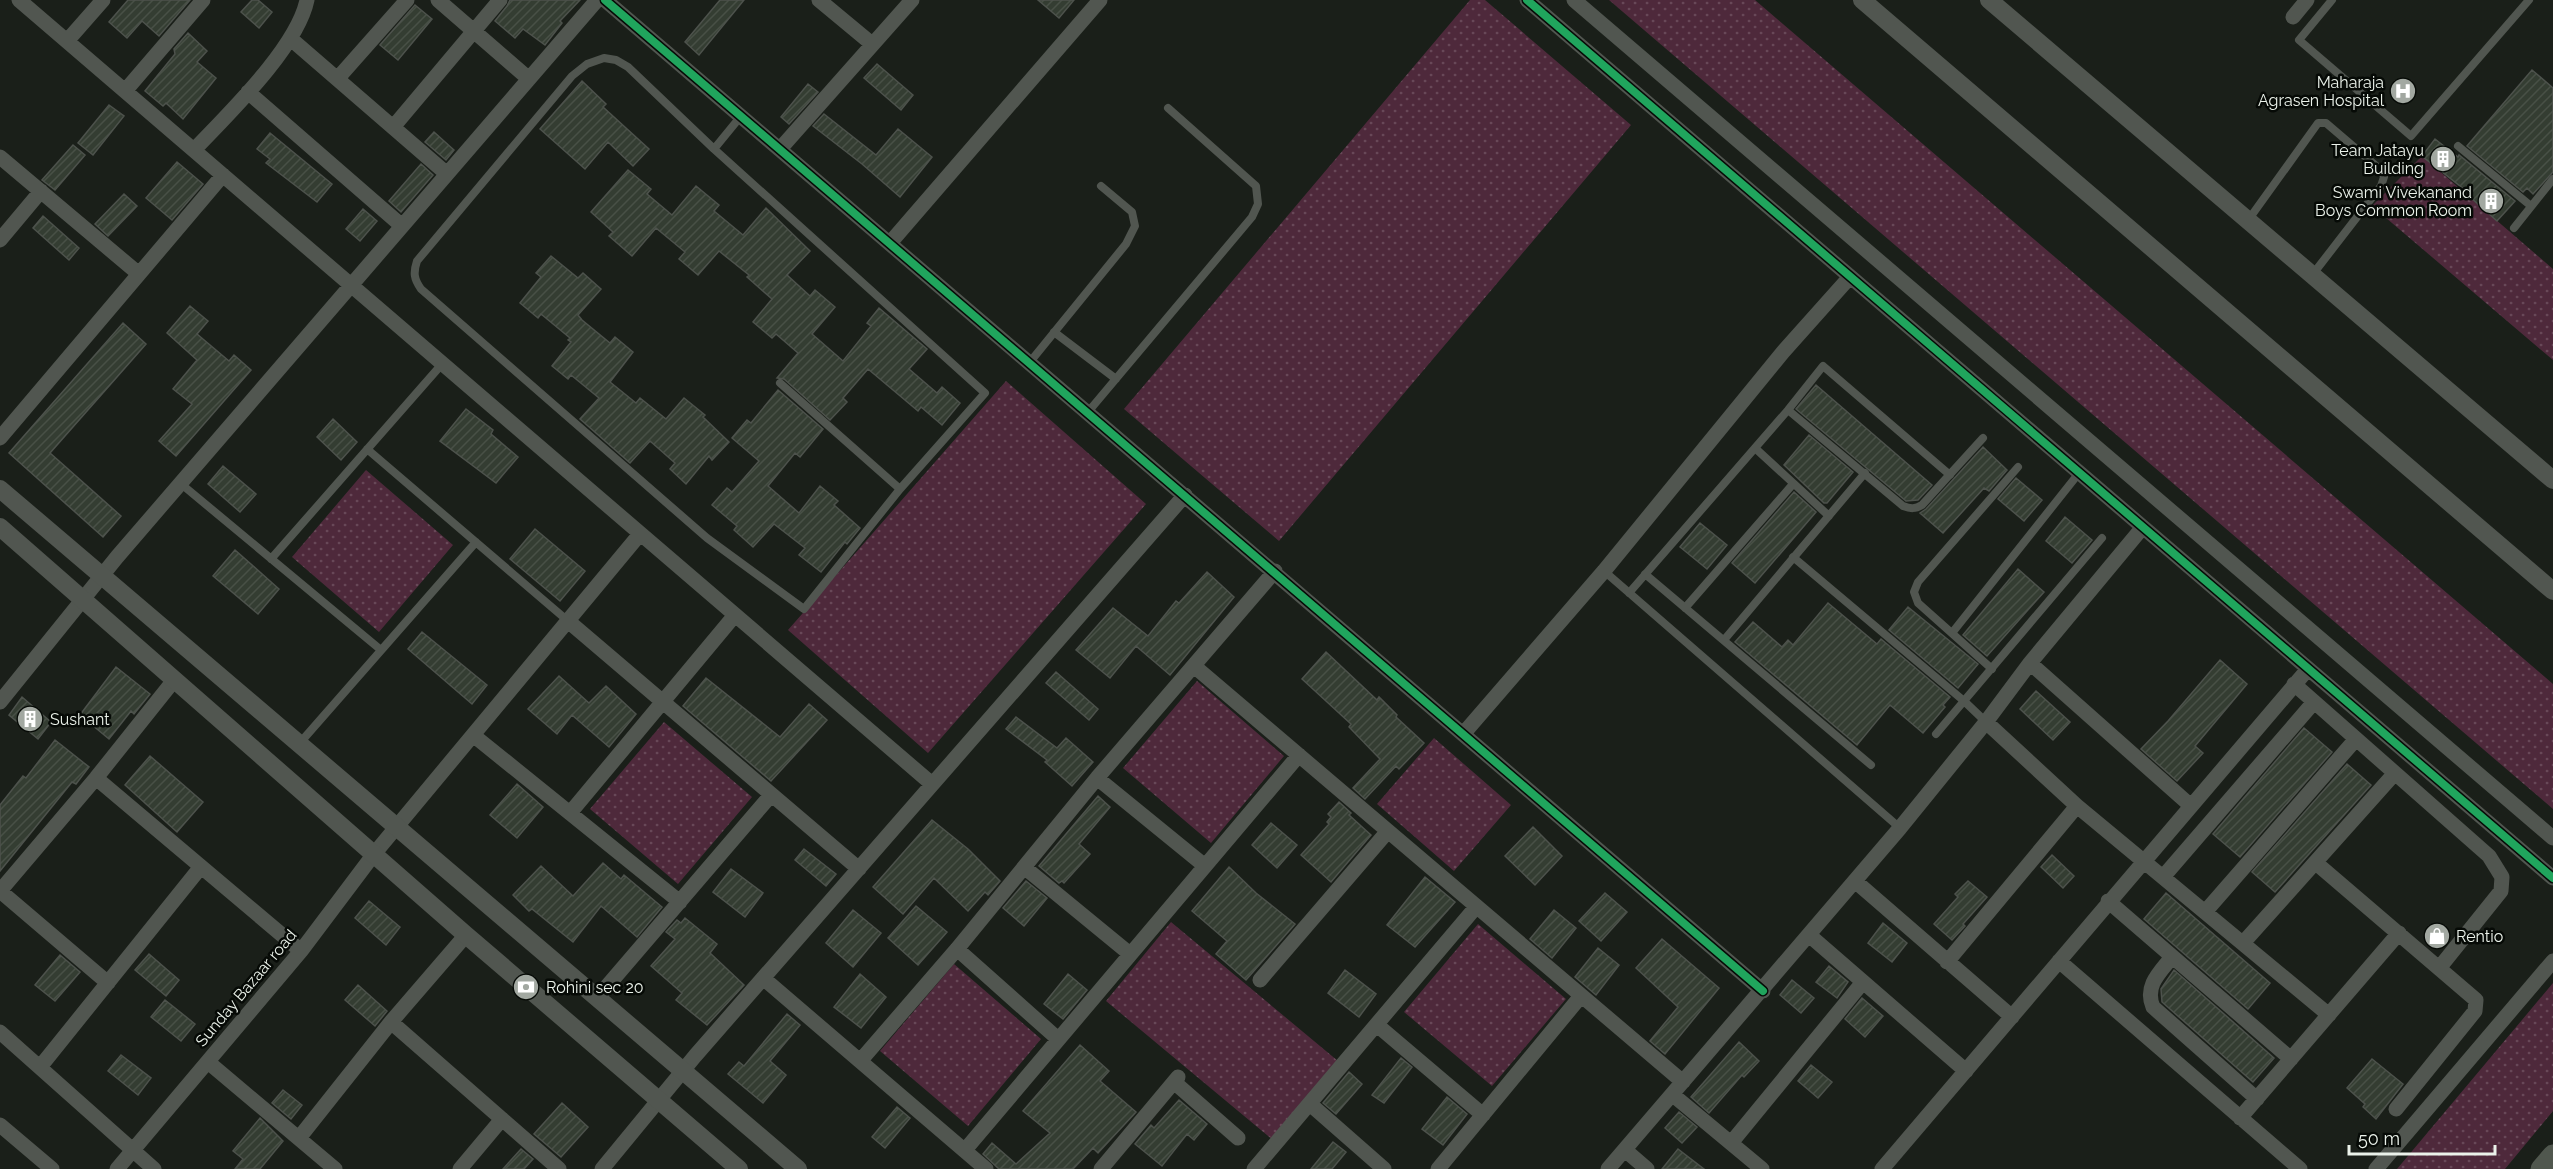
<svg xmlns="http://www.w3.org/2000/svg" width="2553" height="1169" font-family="Raleway,sans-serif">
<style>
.green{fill:url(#green-dots)}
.building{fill:url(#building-hatch);stroke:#4d524c;stroke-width:1.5}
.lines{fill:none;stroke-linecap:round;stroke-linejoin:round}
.service{stroke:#515650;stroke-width:8}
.minor{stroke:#515650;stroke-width:15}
.tertiary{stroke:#515650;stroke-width:18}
.secondary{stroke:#50574e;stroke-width:21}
.cycleway-casing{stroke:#060a06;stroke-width:11}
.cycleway{stroke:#20a55d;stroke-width:8}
.labels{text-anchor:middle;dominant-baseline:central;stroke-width:5;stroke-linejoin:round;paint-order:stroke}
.poi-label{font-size:16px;fill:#ebf2ea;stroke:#060a06;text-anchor:end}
.street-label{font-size:16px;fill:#ebf2ea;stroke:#060a06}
</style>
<defs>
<pattern id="green-dots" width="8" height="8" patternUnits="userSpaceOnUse" patternTransform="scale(1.5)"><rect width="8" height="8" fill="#4e293b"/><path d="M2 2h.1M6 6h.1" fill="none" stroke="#684858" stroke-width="1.8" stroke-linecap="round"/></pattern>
<pattern id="building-hatch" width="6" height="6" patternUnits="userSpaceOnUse" patternTransform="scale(1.5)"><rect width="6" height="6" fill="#343d32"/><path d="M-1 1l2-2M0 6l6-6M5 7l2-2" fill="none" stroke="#485046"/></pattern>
</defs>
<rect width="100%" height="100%" fill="#1a1f19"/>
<path class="green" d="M1470 0H1485L1631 125 1279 541 1124 409Z
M1609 0H1755L2553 684V809Z
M2422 156 2553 269V360L2372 206Z
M1006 381 1146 504 928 753 788 630Z
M366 470 453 545 379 632 292 557Z
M1197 681 1284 756 1211 843 1123 768Z
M664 722 752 797 678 884 590 809Z
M1434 738 1511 805 1454 871 1377 804Z
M1171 922 1344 1066 1279 1145 1106 1001Z
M1478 924 1566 999 1492 1086 1404 1012Z
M954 964 1041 1039 968 1126 880 1051Z
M2553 983V1111L2505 1169H2397Z"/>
<path class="building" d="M128 0H190L159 36 142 21 127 38 109 22Z
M252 0H258L272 12 259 28 241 12Z
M510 0H580L560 21 562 23 545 45 523 29 515 38 495 21 507 6Z
M720 0H744L699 55 685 42Z
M1038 0H1074L1059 18Z
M415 5 432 19 398 60 380 45Z
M188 33 207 51 197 62 216 78 183 119 166 103 163 106 145 91 175 54 174 49Z
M877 64 913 95 901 110 864 78Z
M2532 70 2553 88V172L2533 194 2527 188 2523 192 2467 146Z
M582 81 606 104 603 107 649 149 633 166 608 142 585 169 540 129Z
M808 84 818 92 789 124 781 117Z
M109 105 124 116 93 155 78 143Z
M824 114 876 155 898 129 932 157 900 197 862 164 813 126Z
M434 132 454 150 446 160 425 142Z
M270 133 332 184 317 202 266 163 270 159 257 149Z
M2435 139 2458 157 2459 155 2515 201 2497 221 2469 196 2470 194 2422 156Z
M73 145 85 155 55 190 42 180Z
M177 162 203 184 172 220 146 198Z
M421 164 433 175 401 212 389 201Z
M628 170 651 189 647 194 672 215 696 186 719 205 714 211 743 235 766 208 810 251 787 275 810 296 815 290 835 307 812 334 843 361 871 326 867 323 879 308 927 349 909 369 937 393 942 387 960 403 942 425 921 407 918 411 868 369 843 398 847 402 830 420 784 379 777 378 798 353 776 334 772 338 753 322 772 299 747 277 749 275 719 251 698 275 679 259 685 252 656 228 632 256 609 236 613 232 591 212Z
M124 194 137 206 108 236 95 224Z
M363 209 377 221 360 241 346 229Z
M43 216 79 248 69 260 33 228Z
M551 256 578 278 583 273 601 289 578 315 582 320 610 343 615 337 633 352 610 382 636 403 640 398 666 419 684 398 705 415 703 417 729 442 712 460 709 456 686 484 670 469 675 463 650 441 630 463 580 419 599 398 571 375 568 379 552 366 571 342 568 340 570 338 541 314 538 318 520 303 541 277 536 273Z
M190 306 208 321 197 334 229 361 234 355 251 370 176 456 159 441 192 404 173 389 197 360 167 333Z
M123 323 146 344 50 453 121 516 103 537 9 453Z
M1816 385 1932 485 1918 500 1906 501 1796 409Z
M778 390 823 429 800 457 795 453 768 486 799 513 820 486 838 501 834 505 860 528 847 544 845 542 821 572 799 555 805 548 774 524 753 547 734 530 737 526 712 505 727 488 732 492 759 461 732 438 747 420 751 423Z
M466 409 493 430 491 434 518 457 496 483 440 441Z
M333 419 357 442 341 460 317 437Z
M1809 435 1853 472 1827 503H1824L1784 465Z
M1983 447 2007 470 1989 491 1984 488 1943 533 1920 513 1926 509Z
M223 466 256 494 240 512 208 484Z
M2016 478 2042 500 2024 521 1998 499Z
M1794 492 1816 512 1755 583 1732 563Z
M2065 517 2092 540 2072 563 2046 541Z
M1700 523 1727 545 1707 569 1680 547Z
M535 529 585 571 560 601 510 559Z
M235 550 279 589 258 614 213 576Z
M2018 569 2044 592 1987 656 1963 635Z
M1207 572 1234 597 1170 675 1136 646 1110 678 1076 650 1113 608 1148 636 1176 601 1179 603Z
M1828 603 1877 644 1881 639 1950 697 1943 705 1945 707 1923 733 1890 705 1857 745 1735 642 1753 622 1782 647 1788 640 1793 645Z
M1908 607 1978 664 1958 688 1889 630Z
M422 632 487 685 472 704 408 649Z
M1326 652 1377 700 1379 697 1397 715 1396 717 1424 743 1399 769 1396 766 1365 799 1353 788 1380 759 1349 727 1351 724 1302 679Z
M2220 660 2247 684 2195 746 2203 753 2177 781 2141 749 2168 721Z
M116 667 150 694 134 714 131 711 109 739 80 715Z
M1056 672 1098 709 1089 720 1046 683Z
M559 676 589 703 606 686 636 714 609 747 572 715 557 734 528 709Z
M706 678 780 737 809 704 827 720 771 781 683 706Z
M2036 691 2070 722 2053 740 2020 709Z
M22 697 51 722 38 739 9 715Z
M1016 717 1057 748 1066 738 1093 762 1072 786 1045 762 1047 760 1006 729Z
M2304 728 2332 752 2240 857 2213 834Z
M55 740 89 767 76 784 72 782 0 871V805L23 776 26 778Z
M150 756 203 802 177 832 125 785Z
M2347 764 2371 785 2275 892 2252 872Z
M517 784 543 807 517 838 490 815Z
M1098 796 1110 807 1079 844 1090 854 1064 883 1062 881 1059 883 1039 866Z
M1339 802 1351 813 1349 815 1371 835 1331 882 1301 855 1329 824 1327 822 1331 817 1328 814Z
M932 820 968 849 1000 881 988 895 985 892 968 911 934 878 903 914 873 887Z
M1271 823 1297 845 1277 868 1252 845Z
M1533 827 1562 856 1535 885 1505 856Z
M804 849 836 874 826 886 795 860Z
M2052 855 2074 876 2063 888 2041 867Z
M603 863 621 879 624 875 662 907 637 937 601 906 573 942 532 909 529 911 513 895 541 866 573 896Z
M1229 867 1256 893 1295 924 1246 980 1216 954 1227 941 1192 911Z
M731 869 763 893 745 917 713 892Z
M1425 877 1455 902 1415 947 1387 925Z
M1026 881 1047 898 1024 926 1003 908Z
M1968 881 1987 897 1963 924 1965 926 1952 940 1934 924 1958 897 1955 894Z
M1605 893 1627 912 1601 941 1579 921Z
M2166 893 2270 983 2248 1009 2144 919Z
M369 901 400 927 386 945 355 918Z
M916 906 947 932 918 965 888 938Z
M853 910 881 933 853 967 826 943Z
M1554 910 1576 928 1552 958 1530 939Z
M685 918 717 944 710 953 744 985 707 1025 676 1000 682 993 651 966 675 939 666 932 677 920 681 923Z
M1883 923 1907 943 1892 962 1868 943Z
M1662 939 1719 988 1665 1054 1650 1041 1678 1007 1636 968Z
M1598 948 1619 965 1596 995 1575 977Z
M149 954 179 980 166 996 135 970Z
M60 955 80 972 55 1001 35 985Z
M1829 966 1848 982 1837 998 1816 982Z
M1345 970 1376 994 1359 1017 1328 993Z
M2174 970 2274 1058 2253 1082 2162 1002 2161 989Z
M860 974 886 997 861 1028 834 1007Z
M1068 974 1087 990 1063 1019 1044 1004Z
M1792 980 1814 998 1801 1013 1780 995Z
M358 985 387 1011 375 1026 345 1000Z
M1862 998 1883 1016 1865 1037 1845 1019Z
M165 1000 195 1024 181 1041 151 1017Z
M787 1014 800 1025 770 1061 786 1075 763 1103 728 1074 739 1062 744 1066Z
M1739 1042 1759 1061 1744 1077 1742 1075 1709 1113 1691 1097Z
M1080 1045 1109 1071 1100 1081 1136 1112 1098 1153 1093 1148 1073 1169H999L983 1154 992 1143 1016 1164 1050 1133 1023 1111Z
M121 1055 151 1078 138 1095 108 1071Z
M1401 1058 1412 1067 1384 1103 1372 1095Z
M2372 1059 2403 1084 2376 1119 2363 1107 2365 1104 2347 1088Z
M1811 1065 1832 1082 1818 1098 1798 1081Z
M1349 1072 1362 1084 1336 1114 1323 1103Z
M283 1090 302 1105 291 1119 272 1103Z
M1447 1097 1467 1114 1443 1145 1422 1129Z
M1179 1100 1207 1124 1194 1140 1187 1134 1162 1166 1135 1144 1151 1125 1154 1128Z
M562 1103 588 1127 561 1157 534 1134Z
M897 1107 910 1118 885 1148 872 1137Z
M1679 1112 1697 1127 1682 1143 1665 1128Z
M260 1118 283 1141 260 1169H235L243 1159 233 1151Z
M1333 1142 1346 1152 1332 1169H1311Z
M521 1149 533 1159 524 1169H503Z
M1678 1149 1704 1169H1662Z"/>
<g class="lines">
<path class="service" d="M2332 0 2299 40 2411 136 2529 0
M604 58 616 60 628 67 714 149 985 393 900 489 804 609 707 538 421 289C414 279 413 273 417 261L572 76 587 64Z
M2458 146 2531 206
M714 149 741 116
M2249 219 2318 123H2326L2381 170 2384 177 2381 186 2313 274
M2514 228 2553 179
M1054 332 1116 379
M1030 362 1126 244 1135 226 1132 212 1101 186
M780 383 900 489
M1788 410 1903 506C1911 509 1915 509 1922 505L1983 438
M1088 412 1252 217 1258 204 1256 186 1168 108
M1755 448 1829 516
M367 449 568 621
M180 483 381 650
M1793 557 1964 701 1986 722
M271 559 442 364
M1604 571 1900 828
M1645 574 1871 765
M1629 593 1788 410 1823 366 1950 475
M1685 608 1793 484
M1952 633 2079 473
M1724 640 1865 473
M1992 669 1918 603 1914 592 1918 582 2018 467
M1936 734 2102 538
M299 744 476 542"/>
<path class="minor" d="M19 0 932 784
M438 0 529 79
M605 0 1763 991
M819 0 872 44
M1527 0 2553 878
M1574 0 2553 838
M2293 17 2307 0
M291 39 447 174
M67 41 103 0
M338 78 407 0
M125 91 203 0
M248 92 402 226
M394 126 500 0
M780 149 912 0
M194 150C228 114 297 48 307 0
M0 157 139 274
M0 240 41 191
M890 243 1100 0
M0 438 223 175
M568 621 859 869
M2030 663 2191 806
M1194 666 1683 1082
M2294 684 2489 856 2502 877 2501 891 2440 967
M0 702 117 557 597 0
M1986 722 2077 806 2329 1015
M1464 733 1604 571 1783 352 1849 278
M473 735 680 902
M96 778 301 951
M1097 778 1205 866
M570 813 735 615
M2316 863 2476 1000 2475 1011 2396 1109
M1024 867 1130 954
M2163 877 2314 702
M1855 881 2012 1017
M0 891 96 778 175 679
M0 891 108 983
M2108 901 2291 1059
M2205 912 2356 739
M1809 935 1966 1071
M2243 943 2395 773
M957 949 1058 1039
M2172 957C2160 972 2144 986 2153 1007L2257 1099
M2059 961 2300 1169
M1947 962 2077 806
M763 978 986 1169
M1260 980 1388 831
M597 998 771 795
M391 1022 559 1169
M1377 1025 1483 1115
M0 1032 154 1169
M861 1060 957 949 1097 778 1275 571
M208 1062 335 1169
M40 1067 200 868
M1174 1082 1238 1138
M1673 1095 1762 1169
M1310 1104 1384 1169
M2240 1118 2399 933
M0 1125 52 1169
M299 1138 391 1022 466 935
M1731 1143 1863 982
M965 1150 1299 755
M1625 1150 1647 1169
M117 1169 301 951 374 854 640 534
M460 1169 502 1119
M602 1169 695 1056 1185 495
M1101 1169 1178 1077
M1254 1169 1476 907
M1438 1169 1581 996
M1608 1169 1900 828 1986 722 2030 663 2143 527
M1882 1169 2308 669
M2376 1169 2553 961"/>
<path class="tertiary" d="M1862 0 2553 591
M1989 0 2553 480
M0 489 798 1169
M0 527 466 935 739 1169"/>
<path class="secondary" d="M2541 1169 2553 1155"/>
<g class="cycleway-casing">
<path id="cycleway" d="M605 0 1763 991
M1527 0 2553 878"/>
</g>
<use href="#cycleway" class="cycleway"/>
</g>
<defs>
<g id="hospital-disc" transform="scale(1.35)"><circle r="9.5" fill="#a2a8a1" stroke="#060a06"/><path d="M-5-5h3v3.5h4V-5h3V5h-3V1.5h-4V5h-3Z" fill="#fff"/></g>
<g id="building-disc" transform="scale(1.35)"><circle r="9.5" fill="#a2a8a1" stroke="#060a06"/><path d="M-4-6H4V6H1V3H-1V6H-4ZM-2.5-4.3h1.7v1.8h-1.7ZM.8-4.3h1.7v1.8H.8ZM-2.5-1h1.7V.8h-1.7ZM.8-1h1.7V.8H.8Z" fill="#fff"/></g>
<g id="shop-disc" transform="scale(1.35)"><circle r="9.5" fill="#a2a8a1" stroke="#060a06"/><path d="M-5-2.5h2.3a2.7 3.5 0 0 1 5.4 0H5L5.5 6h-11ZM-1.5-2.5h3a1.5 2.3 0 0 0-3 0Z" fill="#fff"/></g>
<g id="bank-disc" transform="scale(1.35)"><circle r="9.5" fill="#a2a8a1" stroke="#060a06"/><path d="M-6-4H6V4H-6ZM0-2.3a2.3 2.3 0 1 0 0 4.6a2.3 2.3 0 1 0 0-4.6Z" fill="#fff"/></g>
</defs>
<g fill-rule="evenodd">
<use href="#hospital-disc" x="2403" y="91"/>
<use href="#building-disc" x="2443" y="159"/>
<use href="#building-disc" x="2491" y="201"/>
<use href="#building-disc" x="30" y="719"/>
<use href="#shop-disc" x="2437" y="936"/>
<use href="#bank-disc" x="526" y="987"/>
</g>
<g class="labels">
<g class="poi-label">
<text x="2384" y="82">Maharaja<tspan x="2384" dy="18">Agrasen Hospital</tspan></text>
<text x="2424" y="150">Team Jatayu<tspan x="2424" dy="18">Building</tspan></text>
<text x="2472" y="192">Swami Vivekanand<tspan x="2472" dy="18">Boys Common Room</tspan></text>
<text x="50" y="719" text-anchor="start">Sushant</text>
<text x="2456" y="936" text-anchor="start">Rentio</text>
<text x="546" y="987" text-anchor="start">Rohini sec 20</text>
</g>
<g class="street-label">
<text transform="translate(246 988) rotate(-50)">Sunday Bazaar road</text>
</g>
</g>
<path d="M2349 1145v9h146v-9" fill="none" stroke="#ebf2ea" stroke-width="3"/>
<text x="2358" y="1145" font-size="18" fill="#ebf2ea" stroke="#060a06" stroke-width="4.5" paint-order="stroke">50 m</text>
</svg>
